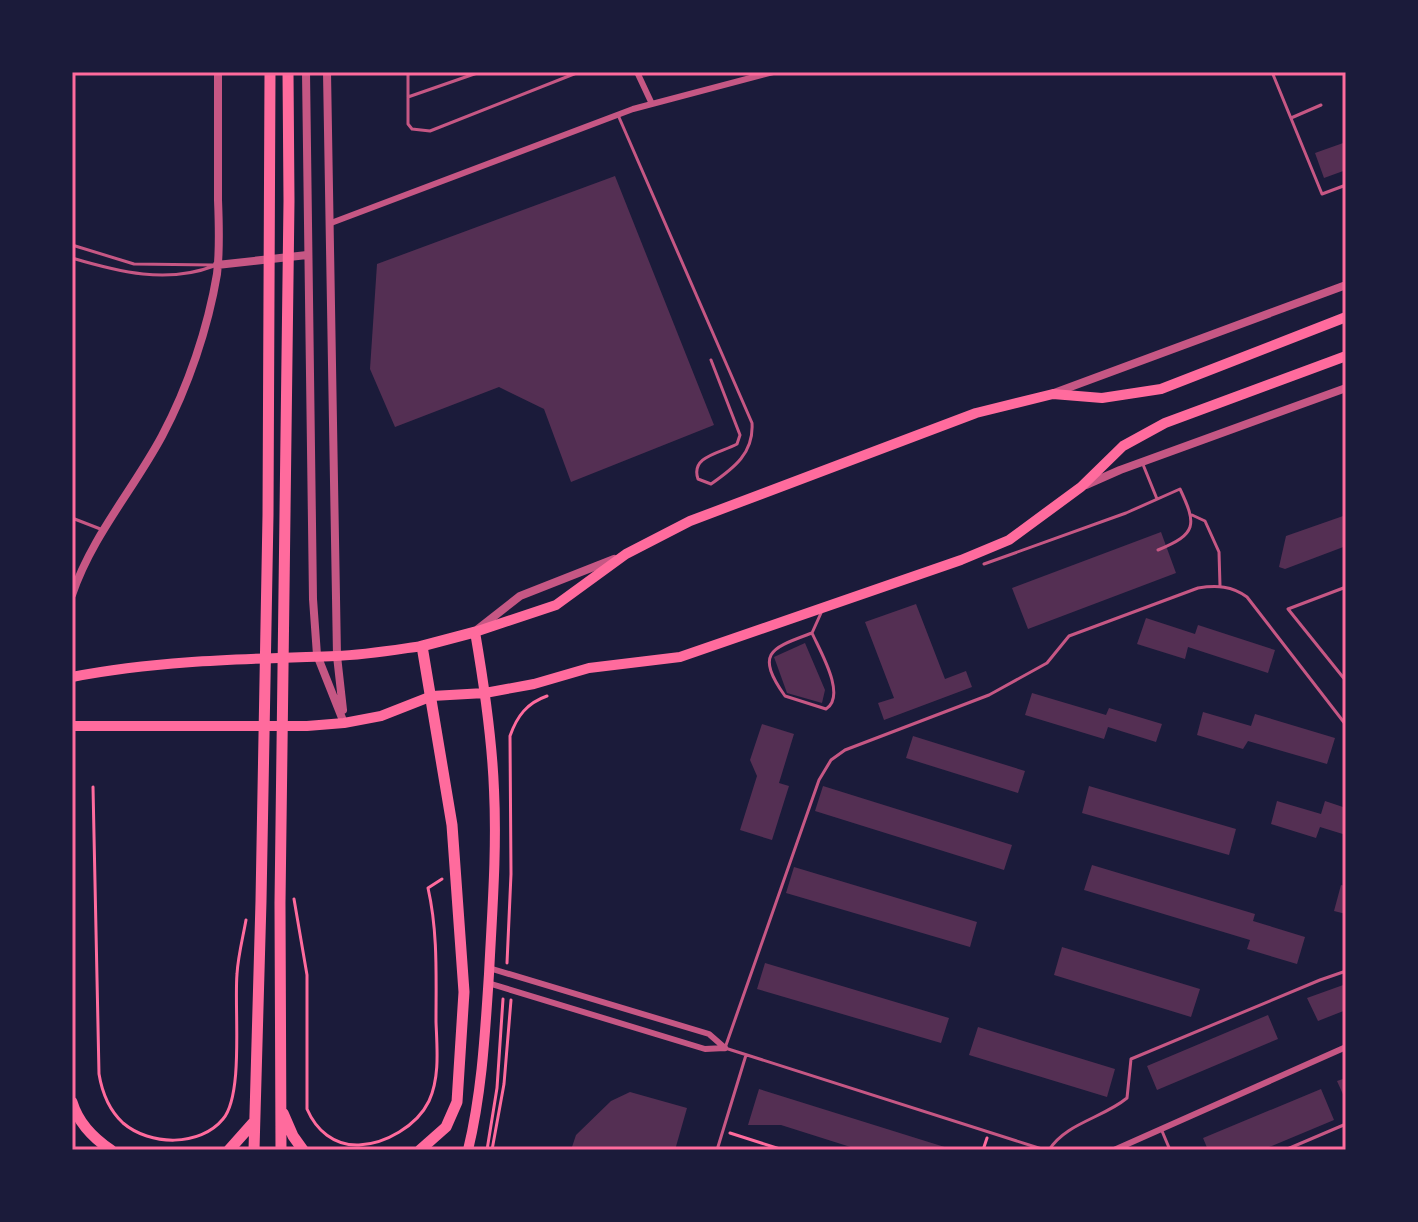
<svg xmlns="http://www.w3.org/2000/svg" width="1418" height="1222" font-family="'Roboto Condensed',sans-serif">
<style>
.building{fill:#542f53}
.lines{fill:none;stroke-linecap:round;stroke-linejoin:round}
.path{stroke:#ff6b9d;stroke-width:3}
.service{stroke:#c65784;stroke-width:3}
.minor{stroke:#c65784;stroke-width:6}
.tertiary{stroke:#c65784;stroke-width:8}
.primary{stroke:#ff6b9d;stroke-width:10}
.trunk{stroke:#ff6b9d;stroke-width:11}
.neatline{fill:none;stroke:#ff6b9d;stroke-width:3}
</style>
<rect width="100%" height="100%" fill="#1b1b3a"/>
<path class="building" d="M1346 142V170L1324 178 1315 153Z
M615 176 714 425 571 482 544 409 499 387 395 427 370 369 377 264Z
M1346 515V546L1285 569 1279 567 1286 536Z
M1161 532 1176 573 1028 629 1012 588Z
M916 604 945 679 966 671 972 687 884 720 878 703 894 698 865 622Z
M1146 618 1195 634 1198 625 1275 650 1268 673 1188 647 1185 659 1137 644Z
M805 643 825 690 822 703 787 693 774 657Z
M1032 693 1106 715 1109 708 1162 724 1156 742 1108 727 1104 739 1025 715Z
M1203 712 1251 726 1255 714 1335 738 1327 764 1248 741 1243 749 1197 735Z
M762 724 794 734 779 783 789 786 772 840 740 830 757 776 750 760Z
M913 736 1025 771 1018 793 906 758Z
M823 786 1012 845 1004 870 815 811Z
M1089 786 1236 829 1229 855 1082 813Z
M1277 801 1321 814 1325 801 1346 808V835L1320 827 1316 838 1271 824Z
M1092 865 1255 914 1253 921 1305 937 1297 964 1247 949 1250 940 1084 890Z
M794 867 977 922 970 947 786 893Z
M1341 885 1346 886V914L1334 911Z
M1062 947 1200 989 1191 1017 1054 975Z
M765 963 949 1018 941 1043 757 989Z
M1346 984V1010L1318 1021 1307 998Z
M1268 1015 1278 1039 1157 1090 1147 1066Z
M978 1027 1115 1069 1107 1097 969 1055Z
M1346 1078V1101L1337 1081Z
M759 1089 951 1149V1150H860L781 1125H748Z
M1321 1089 1334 1120 1262 1150H1208L1203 1138Z
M630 1092 687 1108 675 1150H571L576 1135 611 1101Z"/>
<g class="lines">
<path class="path" d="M93 787 99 1074C102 1092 109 1110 123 1123 150 1146 200 1147 223 1119 244 1094 234 1008 237 974 238 956 243 937 246 920
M294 899 307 975V1109C316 1130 334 1146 359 1145 385 1144 417 1126 429 1101 440 1077 437 1048 436 1022 436 977 438 932 428 888L442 879
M507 963 511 874 510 736C517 716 527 703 547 696
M730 1133 783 1150
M487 1150 497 1088 503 999
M492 1150 504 1084 511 1000
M983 1150 987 1138"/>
<path class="service" d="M408 72V124L412 129 430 131 579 72
M1272 72 1322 194 1346 185
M408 97 480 72
M618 115 752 423C754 453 734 468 711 484L698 479C690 456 721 453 737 444L740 435 711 360
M1291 118 1321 105
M72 245 134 264 213 265
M72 258C119 272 167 284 214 266
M1142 462 1157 499
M1192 515 1205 521 1219 552 1220 586
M72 518 103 530
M984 564 1126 513 1180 489C1197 525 1197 534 1158 550
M1346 587 1288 609 1346 681
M812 633C772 648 754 652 785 696L826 709C847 696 820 651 812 633L821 613
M1162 1131 1170 1150
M717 1150 746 1055
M1045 1150 725 1048 819 780 831 760 845 750 989 695 1047 663 1069 636 1198 588C1217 585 1232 586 1247 597L1346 725
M1049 1150C1066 1123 1103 1118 1127 1098L1131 1059 1320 980 1346 971
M1285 1150 1346 1124"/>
<path class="minor" d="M637 72 652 104
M331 223 633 109 773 72
M489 968 709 1034 725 1048
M488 983 705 1049 725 1048
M1114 1150 1346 1047"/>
<path class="tertiary" d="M306 72 313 599 317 655 344 723
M327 72 337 656 343 710
M217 265 307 255
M1054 393 1346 285
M1086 485 1120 470 1346 388
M72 595C92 536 133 490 162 436 188 387 208 328 217 274 220 250 219 224 218 200 218 158 218 115 218 72
M478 629 520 596 614 559"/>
<path class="primary" d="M72 677C159 660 248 659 336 656 365 655 394 650 422 646
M72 726H307L344 723 381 716 432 696 485 693 534 684 589 668 680 657 961 560 1009 540 1081 487 1123 446 1165 423 1346 356
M468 1150C482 1092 485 1034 489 974 492 913 497 851 494 790 492 737 484 684 475 632L556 605 626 554 690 521 976 413 1053 394 1102 398 1161 389 1346 317"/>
<path class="trunk" d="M72 1102C78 1122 93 1138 111 1150
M283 1113 293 1136 303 1150
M229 1150 253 1123
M254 1150 261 901 268 515 270 72
M281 1150 280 903 289 201 288 72
M420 1150 446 1127 457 1102 464 992 452 825 422 646 475 632"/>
</g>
<rect width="1418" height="1222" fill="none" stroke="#1b1b3a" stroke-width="148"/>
<rect x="74" y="74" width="1270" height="1074" class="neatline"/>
</svg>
